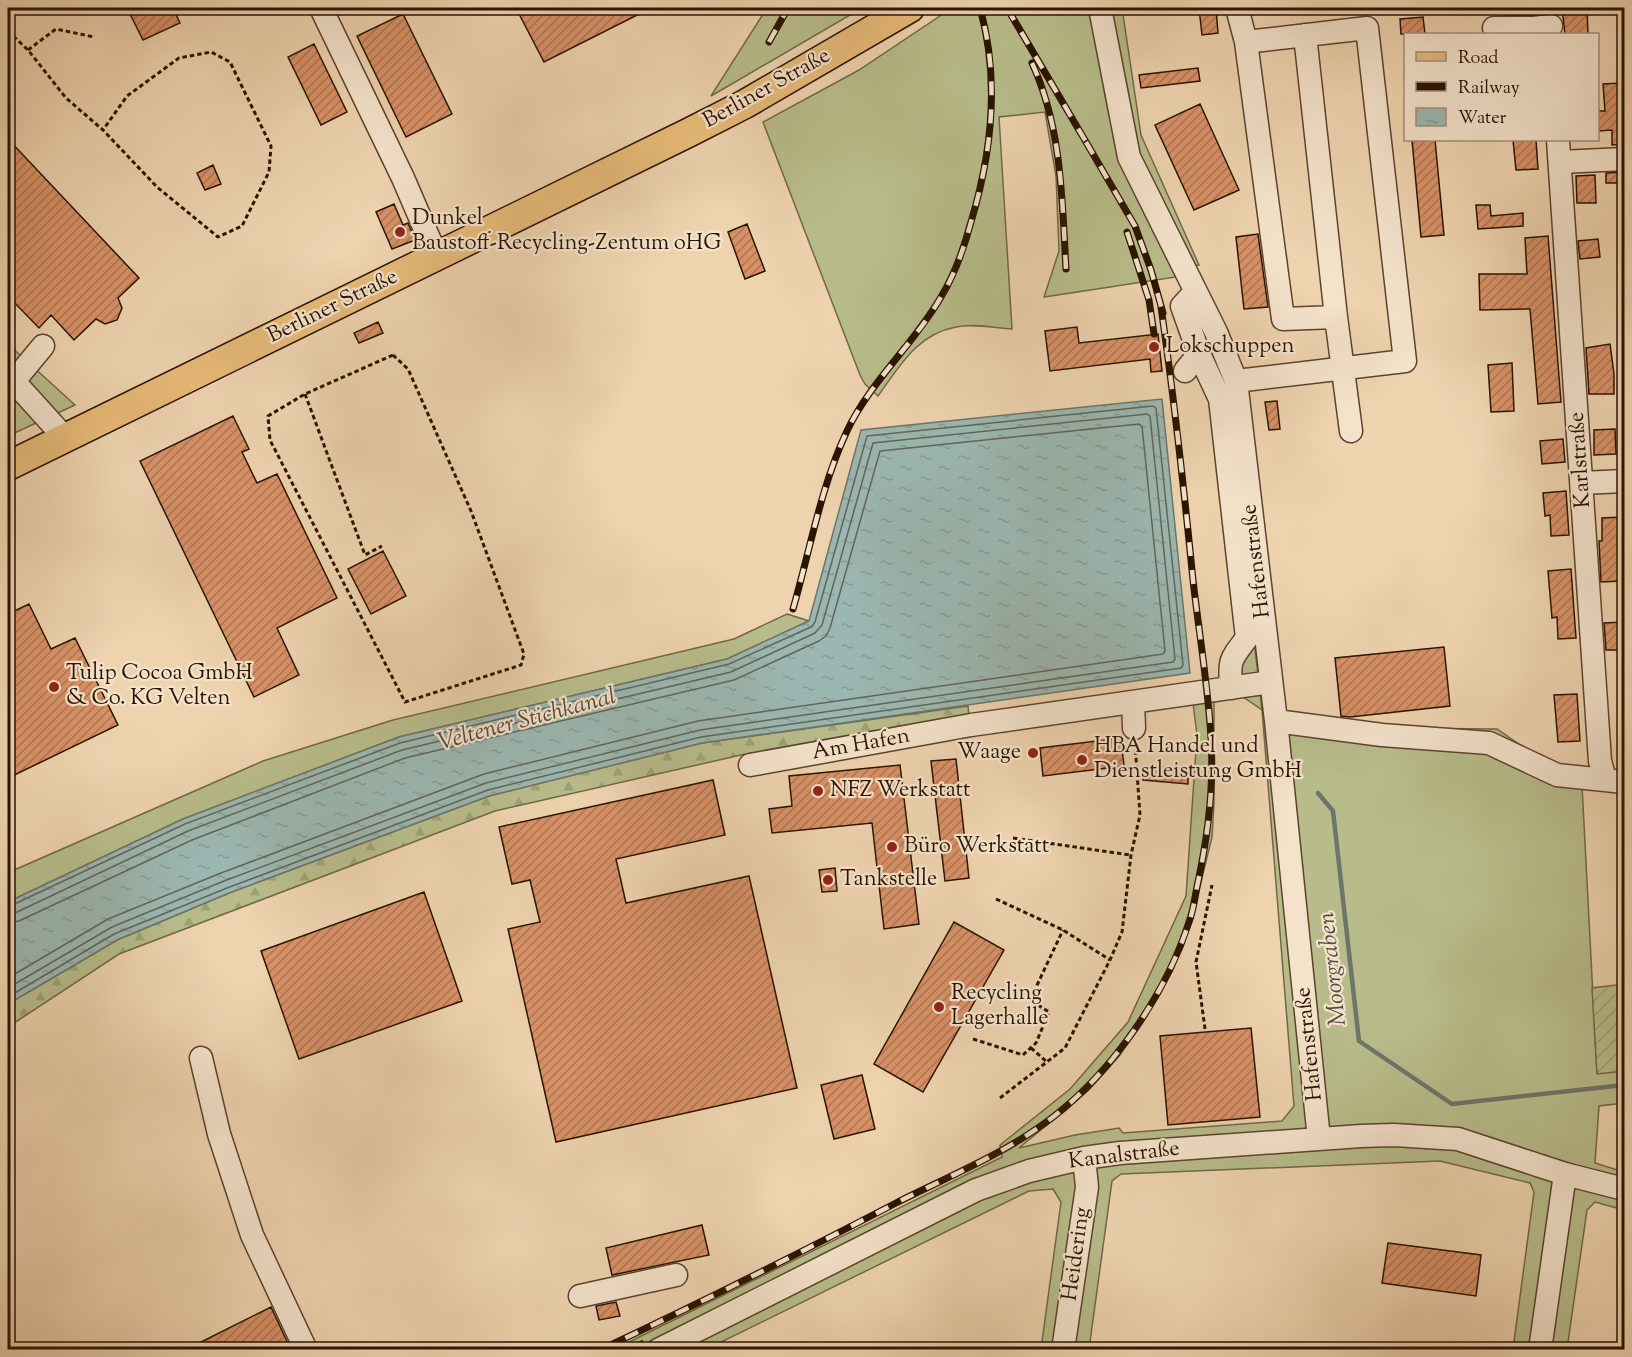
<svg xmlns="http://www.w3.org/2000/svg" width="1632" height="1357" font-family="'Sorts Mill Goudy',serif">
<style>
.grass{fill:#b8bc8b;stroke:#716846;stroke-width:1.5}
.forest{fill:url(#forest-firs);stroke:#716846;stroke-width:1.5}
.garden{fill:url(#garden-furrows);stroke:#716846;stroke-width:1.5}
.water{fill:url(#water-ripples);stroke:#6e756a;stroke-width:1.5}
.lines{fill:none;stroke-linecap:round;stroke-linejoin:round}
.shore{stroke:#626558;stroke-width:1.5}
.stream{stroke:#6e756a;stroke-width:4.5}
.building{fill:url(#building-hatch);stroke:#2a1300;stroke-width:1.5}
.minor-casing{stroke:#5b432c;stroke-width:25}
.major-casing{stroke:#2a1300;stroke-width:31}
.path{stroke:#2a1300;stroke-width:3;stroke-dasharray:4.5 3;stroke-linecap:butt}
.minor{stroke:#f4e2cb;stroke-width:22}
.major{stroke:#e7ba78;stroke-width:28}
.rail-casing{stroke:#2a1300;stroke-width:7}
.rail{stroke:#f4e2cb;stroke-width:4.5;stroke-dasharray:14;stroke-linecap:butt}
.poi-dot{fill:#8f2418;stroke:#f4e2cb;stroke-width:2}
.labels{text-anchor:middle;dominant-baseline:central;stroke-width:4.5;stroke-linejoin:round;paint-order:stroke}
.street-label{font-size:22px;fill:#2a1300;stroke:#f4e2cb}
.poi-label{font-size:22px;fill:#2a1300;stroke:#f4e2cb;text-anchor:start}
.water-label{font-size:24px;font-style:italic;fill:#524c3e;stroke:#f4e2cb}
</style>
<defs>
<pattern id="forest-firs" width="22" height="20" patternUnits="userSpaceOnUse" patternTransform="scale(1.5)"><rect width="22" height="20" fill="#b8bc8b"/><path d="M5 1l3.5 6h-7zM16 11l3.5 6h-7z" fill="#9ea176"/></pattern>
<pattern id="garden-furrows" width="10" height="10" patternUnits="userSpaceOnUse" patternTransform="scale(1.5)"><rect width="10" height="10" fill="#b8bc8b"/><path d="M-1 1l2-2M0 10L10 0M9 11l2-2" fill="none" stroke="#9ea176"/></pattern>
<pattern id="water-ripples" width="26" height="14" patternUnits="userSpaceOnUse" patternTransform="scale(1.5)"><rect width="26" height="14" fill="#9bb7b1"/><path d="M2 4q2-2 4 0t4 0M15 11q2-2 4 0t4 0" fill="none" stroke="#869c96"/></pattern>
<pattern id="building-hatch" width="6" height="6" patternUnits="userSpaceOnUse" patternTransform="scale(1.5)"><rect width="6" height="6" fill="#d89167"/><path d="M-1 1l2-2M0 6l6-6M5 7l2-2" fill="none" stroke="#af7552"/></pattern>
</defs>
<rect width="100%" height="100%" fill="#eed3af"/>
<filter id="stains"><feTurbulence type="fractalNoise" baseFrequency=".00333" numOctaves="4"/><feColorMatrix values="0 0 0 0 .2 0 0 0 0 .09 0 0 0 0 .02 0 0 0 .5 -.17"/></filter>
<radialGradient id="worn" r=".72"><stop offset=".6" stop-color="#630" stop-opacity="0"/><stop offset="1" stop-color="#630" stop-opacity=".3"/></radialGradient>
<path class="grass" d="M767 8H862L711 96Z
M952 8H1094L1176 277 1044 297 1059 251 1056 176 1045 112 999 117 1012 329C995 328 973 323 956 327 917 334 899 367 878 396L865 384 860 375 763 122 859 70Z
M1111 8H1122L1141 135 1199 265 1191 267 1131 140Z
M8 344 75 405 8 436Z
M787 614 809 621 727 659 399 737 183 819 8 902V874L12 871 263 761 393 720 734 639Z
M1254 640 1262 710 1382 728 1497 729 1554 768 1581 766 1597 1073 1624 1071V1103L1599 1106 1595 1163 1624 1172V1210L1595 1202 1587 1210 1567 1349H1513L1534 1192 1530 1183 1440 1161 1121 1174 1112 1181 1089 1349H1041L1061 1202 1053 1189 1029 1191 707 1349 613 1350 1002 1157 1000 1145 1070 1089 1128 1022 1186 896 1197 735 1193 703 1214 700V803L1212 837 1192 919 1170 973 1120 1055 1089 1090 1019 1148 1075 1135 1119 1128 1123 1133 1282 1121 1294 1106 1262 710 1243 697 1225 699Z"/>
<path class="forest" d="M968 706 969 717 741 755 495 811 119 954 8 1027V1004L117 940 229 893 489 796 702 743Z"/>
<path class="garden" d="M1624 984V1071L1597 1074 1592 988Z"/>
<path class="water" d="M1162 399 1190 673 702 743 489 796 229 893 117 940 8 1004V902L183 819 399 737 727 659 809 621 861 430Z"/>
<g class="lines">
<path class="shore" d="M8 907 185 824 400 743 729 664 811 627 815 622 867 436 1153 406 1156 408 1183 665 1181 668 701 737 488 790 227 888 114 934 8 997
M8 914 15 913 188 831 402 750 731 672 815 633 822 625 873 443 1147 414 1150 416 1175 659 1173 662 700 730 486 783 224 881 112 927 8 988
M8 923 19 921 192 840 405 758 734 680 819 641 826 636 830 628 880 451 1139 424 1142 426 1165 651 1163 654 698 721 484 774 221 873 108 919 8 978"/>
<path class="stream" d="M1318 793 1333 811 1359 1041 1452 1104 1624 1085"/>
</g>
<path class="building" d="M127 8H173L180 23 143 40Z
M516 8H651L544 62Z
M1199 8H1216L1218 33 1202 35Z
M1503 8H1532V15H1503Z
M1562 8H1587L1588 34H1565Z
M403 14 452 114 406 137 357 36Z
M1423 17 1425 34H1401L1400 19Z
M314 44 347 112 321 125 288 57Z
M1198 68 1200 81 1141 88 1139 75Z
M1621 83 1624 144 1612 145V130L1598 131V111H1605L1603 84Z
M1200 104 1239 190 1194 210 1155 125Z
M8 139 139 278 118 298 122 308 117 320 105 324 96 319 74 340 51 315 39 328 8 296Z
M1412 140H1435L1444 235 1421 237Z
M1513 140H1536L1538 169 1516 170Z
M213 165 221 184 205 190 197 173Z
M1624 172V183H1606V173Z
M1595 175 1596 203H1577L1576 176Z
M394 204 403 225 408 223 415 240 392 249 376 212Z
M1476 205H1490L1491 216 1523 213V226L1478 229Z
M747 224 765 271 745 279 728 232Z
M1258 234 1268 307 1244 309 1236 237Z
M1548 236 1561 402 1538 404 1530 309 1480 310 1479 274H1527L1525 238Z
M1598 239 1600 257 1580 259 1578 241Z
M378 322 383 333 359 343 354 333Z
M1077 327 1079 343 1158 334 1162 371 1151 372 1150 359 1050 371 1045 331Z
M1610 344 1614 374V394H1589L1586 348Z
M1512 363 1514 411 1491 412 1488 365Z
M1277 401 1280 429 1269 430 1265 402Z
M233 416 249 449 242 452 257 483 277 474 337 598 277 628 299 675 254 697 140 461Z
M1615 429 1616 454 1594 455V430Z
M1563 439 1565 462 1542 464 1540 441Z
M1566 491 1569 535 1551 536 1550 515 1545 516 1543 493Z
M1622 517V540H1624V553H1621L1622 581 1601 582 1599 541H1602V518Z
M383 551 406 596 371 614 348 569Z
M1571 569 1576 638 1558 639 1557 617 1552 618 1548 571Z
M29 604 51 649 75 638 118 725 8 778V614Z
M1624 622V650H1606L1604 623Z
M1444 647 1450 706 1350 717 1341 716 1335 658Z
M1577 694 1580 741 1558 742 1554 695Z
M1121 738 1124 766 1043 776 1040 748Z
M956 759 969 878 945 881 931 761Z
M900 765 919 924 884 929 872 823 772 833 769 809 792 806 789 776Z
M1144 766 1188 769V784L1143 780Z
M713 780 725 835 616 859 626 903 749 876 797 1088 556 1142 508 929 540 922 530 880 512 884 499 827Z
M835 868 837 891 822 892 819 870Z
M424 892 462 1001 299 1059 261 951Z
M954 922 1004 950 923 1092 874 1064Z
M1251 1028 1260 1117 1168 1125 1160 1036Z
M862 1075 875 1129 834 1139 821 1085Z
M702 1225 709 1255 612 1275 606 1248Z
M1388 1243 1481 1255 1476 1296 1382 1283Z
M616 1302 620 1316 599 1320 596 1306Z
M271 1307 291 1350H185Z"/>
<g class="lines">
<g class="minor-casing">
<path id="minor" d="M321 8 403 178 437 257
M1100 8 1129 157 1216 332 1236 381 1276 721 1319 1139
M1237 8 1246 42 1283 319 1336 317
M1494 28H1534L1551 26
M1305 35 1336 317 1351 431
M1558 140 1600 761 1605 779
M1560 162 1624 159
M1199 354 1220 399 1247 638C1230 660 1229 660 1231 688
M1185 371 1199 354 1182 306 1195 292
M8 375 65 438
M14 381 43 346
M1236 381 1405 361 1367 28 1246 42
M1582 483 1624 481
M1133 702 1134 728
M1276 721 1382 735 1489 743 1557 775 1624 782
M750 765 971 725 1271 682
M201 1058 219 1134 252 1235 306 1350
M580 1296 676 1275
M658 1350 976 1190 1029 1171 1084 1158 1120 1153 1361 1136 1394 1135 1458 1139 1565 1174 1624 1189
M1063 1350 1087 1187 1084 1158
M1540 1350 1565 1174"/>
</g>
<g class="major-casing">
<path id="major" d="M8 466 688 133 745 104 910 8"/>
</g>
<path class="path" d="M8 31 28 50 66 98 103 130 157 187 218 237 242 226 269 172 271 146 230 62 211 52 179 58 127 96 103 130
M28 50 56 29 94 37
M393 355 408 369 471 511 524 654 521 665 405 702 270 440 268 416 305 394Z
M305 394 365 555 382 546
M1013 838 1130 855
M996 899 1063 930 1110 960
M1205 1029 1196 962 1212 885
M973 1039 1023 1055 1036 1043 1049 1012 1030 1000 1063 930
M1031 1048 1047 1062
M1000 1098 1065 1048 1110 960 1122 932 1131 855 1140 815 1135 744
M626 1350 643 1341"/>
<use href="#minor" class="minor"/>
<use href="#major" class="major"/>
<g class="rail-casing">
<path id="rail" d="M1007 8 1089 147
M769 42 788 8
M1032 63C1062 128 1062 199 1066 269
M1086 142 1135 226 1151 270 1163 313
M1127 232 1149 300 1154 334
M793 609C810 550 821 486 847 431 870 382 914 344 941 297 955 274 964 248 971 222 992 152 1000 79 980 8
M600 1350C700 1303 798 1254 896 1203 949 1176 1005 1154 1053 1117 1113 1071 1166 994 1189 922 1194 909 1195 895 1198 882 1208 835 1214 786 1211 738 1208 685 1199 633 1193 580 1184 489 1174 398 1161 307"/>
</g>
<use href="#rail" class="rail"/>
</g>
<g class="poi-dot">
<circle cx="400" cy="232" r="6"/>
<circle cx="1154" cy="347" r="6"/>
<circle cx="54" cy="687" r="6"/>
<circle cx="1033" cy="753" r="6"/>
<circle cx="1082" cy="760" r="6"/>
<circle cx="818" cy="791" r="6"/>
<circle cx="892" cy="847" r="6"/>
<circle cx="828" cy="880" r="6"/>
<circle cx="939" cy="1007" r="6"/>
</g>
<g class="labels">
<g class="street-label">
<text transform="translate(767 89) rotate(-29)">Berliner Straße</text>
<text transform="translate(333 307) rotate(-26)">Berliner Straße</text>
<text transform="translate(1581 460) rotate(-94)">Karlstraße</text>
<text transform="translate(1257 561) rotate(-97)">Hafenstraße</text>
<text transform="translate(861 745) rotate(-10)">Am Hafen</text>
<text transform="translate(1310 1044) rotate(-96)">Hafenstraße</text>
<text transform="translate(1124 1156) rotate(-7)">Kanalstraße</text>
<text transform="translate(1077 1254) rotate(-82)">Heidering</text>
</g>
<g class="poi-label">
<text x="412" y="219">Dunkel<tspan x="412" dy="25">Baustoff-Recycling-Zentum oHG</tspan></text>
<text x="1166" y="347">Lokschuppen</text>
<text x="66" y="674">Tulip Cocoa GmbH<tspan x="66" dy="25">&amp; Co. KG Velten</tspan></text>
<text x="1094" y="747">HBA Handel und<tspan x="1094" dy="25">Dienstleistung GmbH</tspan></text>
<text x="1021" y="753" text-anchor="end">Waage</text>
<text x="830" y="791">NFZ Werkstatt</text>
<text x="904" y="847">Büro Werkstatt</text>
<text x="840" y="880">Tankstelle</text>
<text x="951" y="994">Recycling<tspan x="951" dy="25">Lagerhalle</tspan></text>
</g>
<g class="water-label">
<text transform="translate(527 720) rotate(-15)">Veltener Stichkanal</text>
<text transform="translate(1333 969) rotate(-96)">Moorgraben</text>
</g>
</g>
<rect width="1632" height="1357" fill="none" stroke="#eed3af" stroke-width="30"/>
<rect x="9" y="9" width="1614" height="1339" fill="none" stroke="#2a1300" stroke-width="3"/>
<rect x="15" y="15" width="1602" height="1327" fill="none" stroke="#2a1300" stroke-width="1.5"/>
<rect x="1404" y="33" width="195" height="108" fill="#f4e2cb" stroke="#a38f7a" stroke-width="1.5"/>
<rect x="1416" y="52" width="30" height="9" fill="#e7ba78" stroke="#a38f7a" stroke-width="1.5"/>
<text x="1458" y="63" font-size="18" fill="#2a1300">Road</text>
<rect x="1416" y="82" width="30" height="9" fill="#2a1300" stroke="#a38f7a" stroke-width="1.5"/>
<text x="1458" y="93" font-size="18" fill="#2a1300">Railway</text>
<rect x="1416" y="108" width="30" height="18" fill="url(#water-ripples)" stroke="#a38f7a" stroke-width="1.5"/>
<text x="1458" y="123" font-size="18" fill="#2a1300">Water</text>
<rect width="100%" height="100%" filter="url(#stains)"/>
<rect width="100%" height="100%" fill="url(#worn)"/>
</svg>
